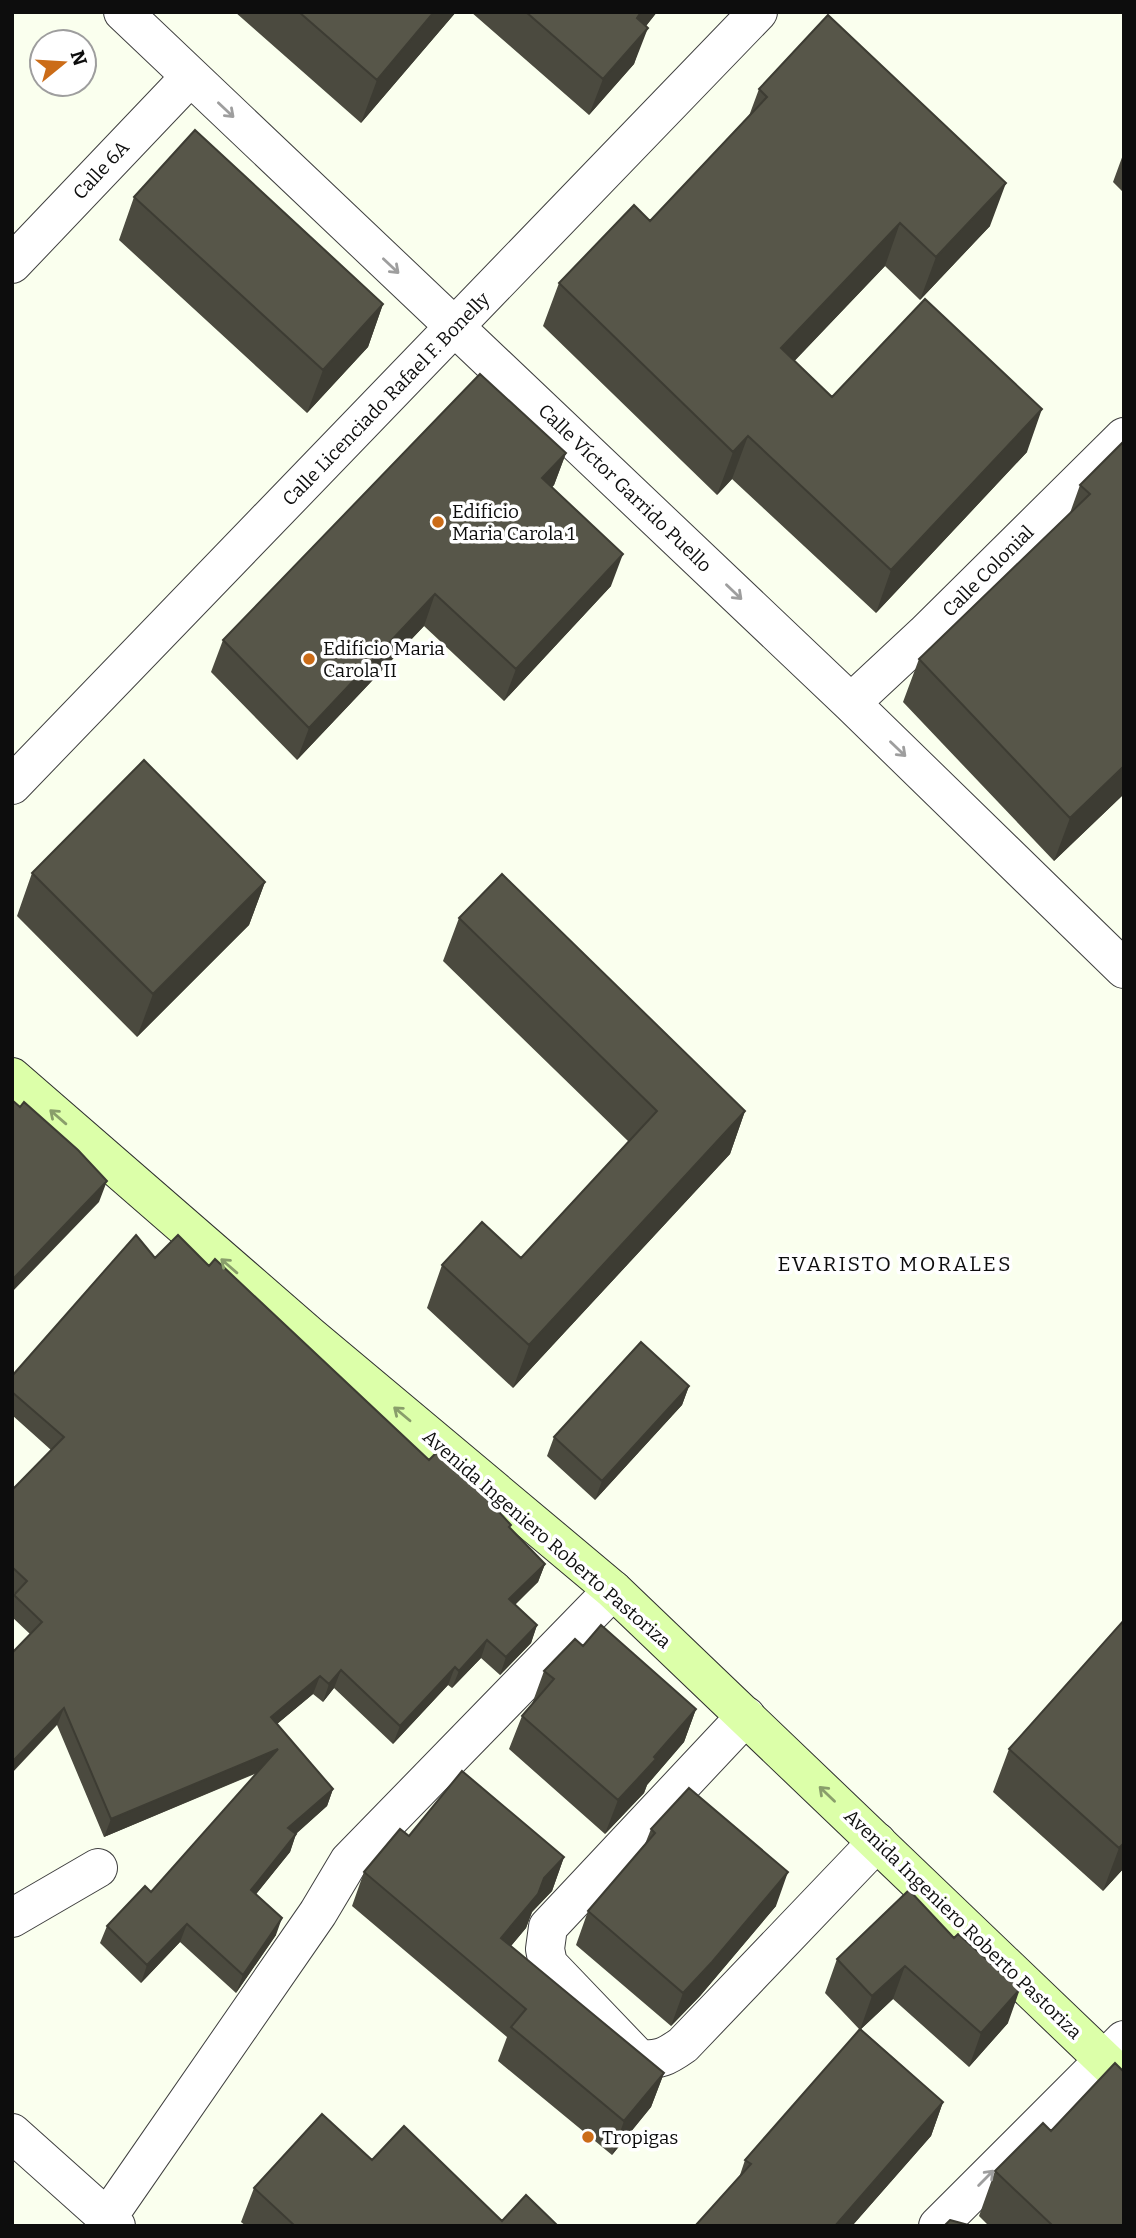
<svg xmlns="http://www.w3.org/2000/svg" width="1136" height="2238" font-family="Bitter,serif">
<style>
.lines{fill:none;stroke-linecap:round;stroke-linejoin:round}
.street-casing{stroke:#404040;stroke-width:40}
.secondary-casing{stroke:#2f2f2f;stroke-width:40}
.street{stroke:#fff;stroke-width:38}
.secondary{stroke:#dcffa9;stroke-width:38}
.wall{fill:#4b4a3f}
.shaded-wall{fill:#3d3c33}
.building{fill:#575649;stroke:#3d3c33;stroke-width:2}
.oneway{stroke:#9e9e9e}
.oneway2{stroke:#899e6b}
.poi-dot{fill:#cb6c18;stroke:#fff;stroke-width:2.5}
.labels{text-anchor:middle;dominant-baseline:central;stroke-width:7;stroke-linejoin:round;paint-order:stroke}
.street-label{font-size:19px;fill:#0d0d0d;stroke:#fff}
.poi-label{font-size:19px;fill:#0d0d0d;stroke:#fff;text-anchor:start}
.neighbourhood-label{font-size:21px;letter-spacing:2px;fill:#0d0d0d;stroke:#fff}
</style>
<rect width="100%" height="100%" fill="#faffee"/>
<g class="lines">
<g class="street-casing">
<path id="street" d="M123 12 851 703 1124 969
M12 264 190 77
M851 703 925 634 1124 437
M12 785 758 12
M746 1716 548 1927 545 1949 548 1964 639 2059C660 2060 666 2057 683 2045L877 1842
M12 1918 98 1868
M12 2133 116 2226
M107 2218 318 1913 349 1861 613 1590
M938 2226 1124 2040"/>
</g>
<g class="secondary-casing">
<path id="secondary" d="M12 1077 310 1336 613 1590 1124 2079"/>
</g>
<use href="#street" class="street"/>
<use href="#secondary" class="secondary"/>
</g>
<path class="wall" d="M235 12H456L361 123Z
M471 12H657L646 26 634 64 589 115Z
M759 89 990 226 920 300 885 266 794 361 832 397 1027 452 876 613 732 479 717 495 543 326 559 283 650 221 749 116Z
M1124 152V193L1113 182Z
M134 197 383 304 368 347 307 413 119 240Z
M1124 441V794L1054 861 903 702 919 659 1070 513 1080 485Z
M566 453 554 485 552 487 611 586 504 701 424 626 297 760 211 672 223 640Z
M32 873 265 882 249 925 137 1037 17 916Z
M459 918 745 1111 730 1154 513 1388 427 1308 442 1265 521 1258 629 1142 443 961Z
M155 1258 209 1266 429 1460 510 1528 545 1564 538 1582 515 1604 537 1625 531 1643 500 1675 481 1658 452 1688 448 1685 393 1744 334 1688 323 1702 313 1694 277 1724 333 1789 327 1806 296 1834 290 1852 256 1894 276 1935 236 1993 180 1942 141 1983 100 1943 107 1926 151 1892 257 1773 104 1837 57 1725 30 1634 12 1617V1600L15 1594 12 1591V1487L14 1488 51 1450 12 1415V1376Z
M689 1386 682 1405 595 1500 547 1456 554 1437Z
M1124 1620V1868L1103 1891 993 1792 1009 1749Z
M583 1646 696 1709 684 1742 647 1785 644 1793 605 1834 509 1749 522 1716 532 1704 544 1671Z
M651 1829 776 1906 700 1996 671 2026 576 1945 588 1911 645 1844Z
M409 1836 564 1857 552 1891 532 1912 526 1928 511 1946 664 2073 651 2107 612 2155 498 2061 507 2037 352 1906 364 1872Z
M909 1890 1008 2023 969 2067 893 1999 861 2029 943 2102 931 2136 852 2226H695L739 2178 745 2160 860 2030 825 1993 837 1959Z
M1051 2131 1124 2226H989L979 2216 995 2171Z
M372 2160 502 2221 558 2226H246L241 2222 254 2188Z"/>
<path class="shaded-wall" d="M434 12H456L361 123 377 80Z
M641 12H657L623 55 637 18Z
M648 28 634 64 589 115 603 79Z
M1006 183 990 226 920 300 936 257Z
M900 223 885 266 766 391 781 348Z
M383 304 368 347 307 413 323 370Z
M1042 409 1027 452 876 613 891 570Z
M748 436 732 479 717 495 733 452Z
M566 453 554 485 531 510 542 478Z
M623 554 611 586 504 701 516 669Z
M435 594 424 626 297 760 309 728Z
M1124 766V794L1054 861 1070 818Z
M265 882 249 925 137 1037 153 994Z
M745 1111 730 1154 513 1388 529 1345Z
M107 1181 99 1202 12 1292V1280Z
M689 1386 682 1405 595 1500 602 1481Z
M545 1564 538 1582 503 1617 509 1599Z
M537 1625 531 1643 500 1675 506 1657Z
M487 1640 481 1658 452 1688 459 1671Z
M455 1667 448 1685 393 1744 400 1726Z
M341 1670 334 1688 323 1702 329 1684Z
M320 1676 313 1694 265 1734 271 1717Z
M64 1708 57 1725 12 1773V1762Z
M696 1709 684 1742 647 1785 644 1793 605 1834 618 1800Z
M278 1749 272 1766 104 1837 111 1819Z
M333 1789 327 1806 282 1846 288 1828Z
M296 1834 290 1852 245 1908 251 1890Z
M1124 1843V1868L1103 1891 1119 1848Z
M564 1857 552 1891 532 1912 526 1928 489 1972 501 1938 544 1878Z
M788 1872 776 1906 700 1996 671 2026 683 1993Z
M282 1918 276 1935 236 1993 243 1975Z
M187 1924 180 1942 141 1983 147 1965Z
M905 1966 893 1999 860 2030 872 1996Z
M1020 1989 1008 2023 969 2067 981 2033Z
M664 2073 651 2107 612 2155 624 2121Z
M943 2102 931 2136 852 2226H835Z"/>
<path class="building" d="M299 12H434L377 80Z
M526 12H641L637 18 648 28 603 79Z
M828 15 1006 183 936 257 900 223 781 348 832 397 925 299 1042 409 891 570 748 436 733 452 559 283 634 205 650 221 767 97 759 89Z
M195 130 383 304 323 370 134 197Z
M480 374 566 453 542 478 623 554 516 669 435 594 309 728 223 640Z
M1124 441V766L1070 818 919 659 1090 494 1080 485Z
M144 760 265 882 153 994 32 873Z
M502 874 745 1111 529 1345 442 1265 482 1222 521 1258 657 1111 459 918Z
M12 1100 20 1107 24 1102 78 1150 107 1181 12 1280Z
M136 1235 155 1258 178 1235 209 1266 215 1259 429 1460 439 1450 468 1478 511 1525 509 1527 545 1564 509 1599 537 1625 506 1657 487 1640 459 1671 455 1667 400 1726 341 1670 329 1684 320 1676 271 1717 333 1789 288 1828 296 1834 251 1890 282 1918 243 1975 187 1924 147 1965 107 1926 145 1886 151 1892 278 1749 111 1819 64 1708 12 1762V1653L42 1622 14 1595 27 1581 12 1567V1487L14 1488 64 1437 12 1392V1376Z
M641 1342 689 1386 602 1481 554 1437Z
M1124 1620V1843L1119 1848 1009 1749Z
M601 1625 696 1709 654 1757 656 1759 618 1800 522 1716 554 1679 544 1671 575 1639 583 1646Z
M462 1771 564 1857 544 1878 538 1894 501 1938 664 2073 624 2121 511 2027 526 2009 364 1872 400 1829 409 1836Z
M689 1788 788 1872 712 1962 683 1993 588 1911 655 1833 651 1829Z
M909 1890 954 1938 958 1934 1020 1989 981 2033 905 1966 872 1996 837 1959Z
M860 2029 943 2102 835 2226H695L751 2164 745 2160Z
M1115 2063 1124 2072V2226H1053L995 2171 1043 2123 1051 2131Z
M322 2114 372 2160 404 2126 502 2221 526 2195 558 2226H295L254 2188Z
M950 2220 972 2226H944Z"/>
<defs><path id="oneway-shaft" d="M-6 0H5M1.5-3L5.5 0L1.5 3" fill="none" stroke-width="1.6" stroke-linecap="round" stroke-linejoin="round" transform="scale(1.75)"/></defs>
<g class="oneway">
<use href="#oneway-shaft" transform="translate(226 110) rotate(43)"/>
<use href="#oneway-shaft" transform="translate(391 266) rotate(43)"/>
<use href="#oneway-shaft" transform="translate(734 592) rotate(44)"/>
<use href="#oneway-shaft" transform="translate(898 749) rotate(44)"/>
<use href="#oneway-shaft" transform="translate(986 2178) rotate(-45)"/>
</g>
<g class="oneway2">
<use href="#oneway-shaft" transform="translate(58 1117) rotate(-139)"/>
<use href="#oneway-shaft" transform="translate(229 1266) rotate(-139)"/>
<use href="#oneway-shaft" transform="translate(402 1414) rotate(-140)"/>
<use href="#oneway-shaft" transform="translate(827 1794) rotate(-136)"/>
</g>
<g class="poi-dot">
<circle cx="438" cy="522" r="7"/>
<circle cx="309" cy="659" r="7"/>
<circle cx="588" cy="2137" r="7"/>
</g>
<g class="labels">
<g class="street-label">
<text transform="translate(101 170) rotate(-47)">Calle 6A</text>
<text transform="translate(386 399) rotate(-46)">Calle Licenciado Rafael F. Bonelly</text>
<text transform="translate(625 488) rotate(44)">Calle Víctor Garrido Puello</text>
<text transform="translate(988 571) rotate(-45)">Calle Colonial</text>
<text transform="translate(547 1539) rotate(41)">Avenida Ingeniero Roberto Pastoriza</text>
<text transform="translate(963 1924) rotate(44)">Avenida Ingeniero Roberto Pastoriza</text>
</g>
<g class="poi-label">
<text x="452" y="511">Edificio<tspan x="452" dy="22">Maria Carola 1</tspan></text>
<text x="323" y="648">Edificio Maria<tspan x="323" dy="22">Carola II</tspan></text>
<text x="602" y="2137">Tropigas</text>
</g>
<g class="neighbourhood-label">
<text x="895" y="1264">EVARISTO MORALES</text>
</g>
</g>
<rect width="1136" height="2238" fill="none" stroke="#0d0d0d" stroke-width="28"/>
<g transform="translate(63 63) rotate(72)"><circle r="33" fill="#ffffff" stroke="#9e9e9e" stroke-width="2"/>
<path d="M0-5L12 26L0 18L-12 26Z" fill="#cb6c18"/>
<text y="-10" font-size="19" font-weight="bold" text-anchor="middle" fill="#0d0d0d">N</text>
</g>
</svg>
